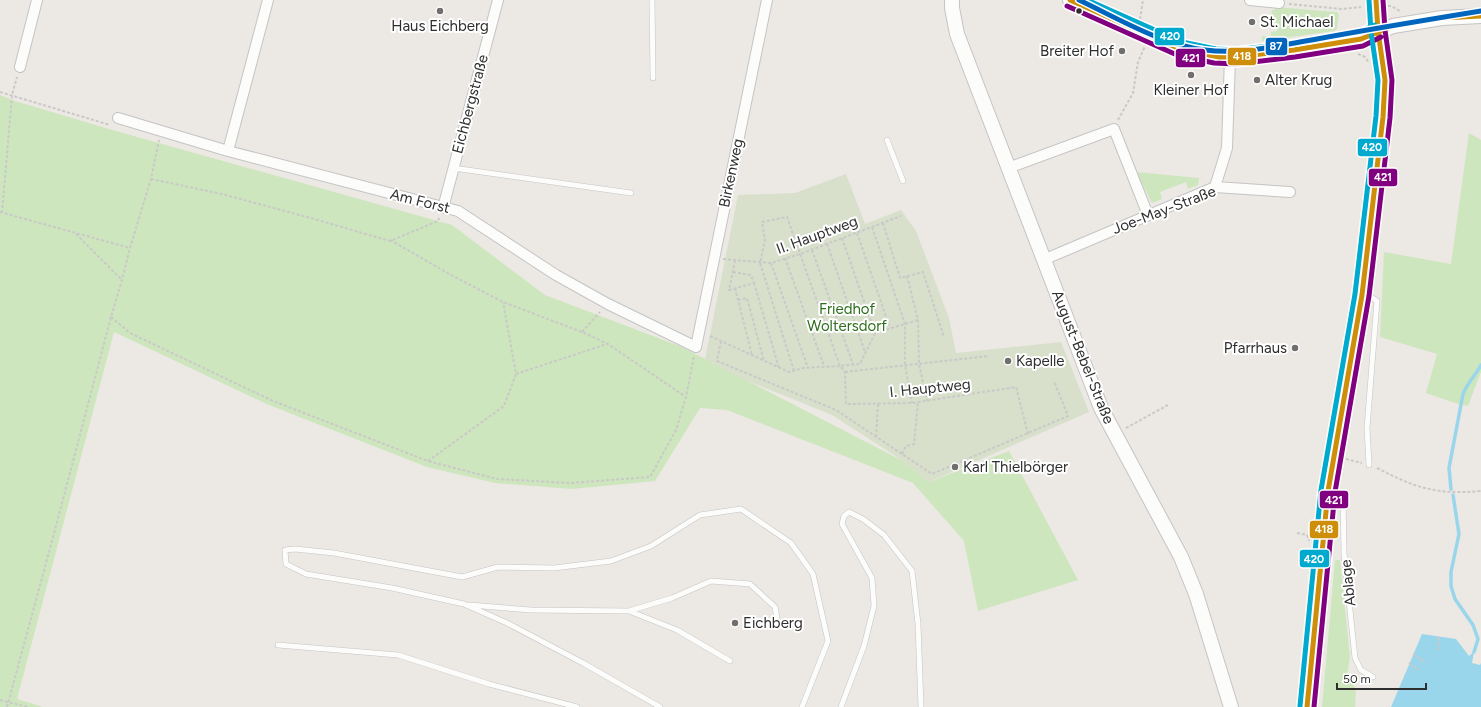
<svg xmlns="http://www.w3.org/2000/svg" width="1481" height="707" font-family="Figtree,sans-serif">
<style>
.green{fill:#cee6be}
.cemetery{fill:#d8e0cc}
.water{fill:#99d6ec}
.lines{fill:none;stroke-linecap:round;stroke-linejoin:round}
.stream{stroke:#99d6ec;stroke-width:3.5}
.lane-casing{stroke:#c5c4c5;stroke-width:6}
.street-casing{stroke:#c5c4c5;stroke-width:12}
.secondary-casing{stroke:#c5c4c5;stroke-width:16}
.path{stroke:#c9c9c8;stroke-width:2;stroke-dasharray:3 2;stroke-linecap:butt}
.lane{stroke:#fcfcfb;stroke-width:5}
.street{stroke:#fcfcfb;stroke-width:10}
.secondary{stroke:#fcfcfb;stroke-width:14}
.bus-1-casing{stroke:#fff;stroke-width:8}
.bus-2-casing{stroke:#fff;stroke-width:8}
.bus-3-casing{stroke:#fff;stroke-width:8}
.bus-1{stroke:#cf8e09;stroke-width:5}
.bus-2{stroke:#800080;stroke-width:5}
.bus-3{stroke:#00a9ce;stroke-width:5}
.tram-1-casing{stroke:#fff;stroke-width:8}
.tram-1{stroke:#0065bd;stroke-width:5}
.poi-dot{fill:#706f6e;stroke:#fff;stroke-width:1.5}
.bus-dot{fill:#2e2e2e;stroke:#fff;stroke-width:1.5}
.labels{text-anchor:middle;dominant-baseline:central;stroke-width:4;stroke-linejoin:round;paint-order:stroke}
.poi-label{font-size:15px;fill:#2e2e2e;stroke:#fff;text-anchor:start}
.street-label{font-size:15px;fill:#2e2e2e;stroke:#fff}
.park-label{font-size:15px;fill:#2c6e1b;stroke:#fff}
.line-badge{stroke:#fff;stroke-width:1.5}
.badge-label{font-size:11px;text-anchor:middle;font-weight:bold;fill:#fff}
</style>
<rect width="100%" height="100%" fill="#ece8e4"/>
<path class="green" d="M1275 7 1337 12 1339 15 1337 29 1334 31 1262 41V36L1271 37V32L1277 31 1278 24 1273 21V16H1271L1272 10H1275Z
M0 95 15 101 116 131 452 225 545 295 682 347 903 461 929 482 1009 451 1078 580 978 611 964 541 913 483 727 410 700 408 655 481 572 489 495 483 427 467 269 405 114 332 17 699 43 707H0Z
M1469 133 1481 140V372L1468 406 1458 404 1426 393 1437 354 1380 337 1384 252 1451 264Z
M1136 172 1199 178 1198 185 1188 189 1186 182 1160 192 1162 199 1152 203Z
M1335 560H1340L1350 657 1347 676 1356 689 1355 707H1322Z"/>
<path class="cemetery" d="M846 174 865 224 901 210 916 231 949 318 956 353 1061 342 1089 412 929 482 903 461 832 415 738 377 705 359 738 195 795 193Z"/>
<path class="water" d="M1422 634 1456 639 1469 656 1474 652 1472 663 1480 665 1481 663V707H1391Z"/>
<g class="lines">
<path class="stream" d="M1451 489 1449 468 1463 394C1467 383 1476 375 1481 365
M1453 495 1459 534 1451 572V586L1455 599 1473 625 1478 639 1474 652"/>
<g class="lane-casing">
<path id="lane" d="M652 0 653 78
M887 140 903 181
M453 168 631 193
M1363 295 1371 297 1377 301 1367 428 1369 465
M1329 492 1335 493 1343 499 1344 553 1355 658 1361 670 1373 677
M469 605 531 610 629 611 672 598 711 581 750 584 775 607 778 625
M629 611 677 630 730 661
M278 645 398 655 489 684 577 707
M660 707 583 663 507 623 464 604 392 588 306 574 286 564 285 550 295 549 334 553 462 577 498 567 554 568 611 561 651 546 700 515 741 509 791 543 813 574 828 641 802 707
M841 707 864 646 874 606 872 578 842 524 844 516 849 512 863 519 884 535 912 571 918 624 921 707"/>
</g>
<g class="street-casing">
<path id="street" d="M1250 0 1279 3
M20 67 37 0
M118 118 228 151 458 211 556 275 608 304 696 347 767 0
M228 151 268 0
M1008 168 1114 129 1148 215
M1215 187 1227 148 1230 57
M443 208 498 0
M1043 260 1215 187 1290 192"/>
</g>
<g class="secondary-casing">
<path id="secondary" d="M952 0V8L957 34 1101 408 1181 557 1196 594 1231 707
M1070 0 1180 49 1219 57H1236L1294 50 1361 39 1393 26 1442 18 1481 16
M1307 707 1310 685 1328 491 1362 295 1383 117 1385 80 1378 31 1376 0"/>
</g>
<path class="path" d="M1289 4 1342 9 1361 7
M1388 6H1391L1400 11
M1140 19 1143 0
M1358 54 1365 57 1369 63
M0 92 110 125
M1118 120 1133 93 1138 62 1145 46
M151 179 222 194 311 218 390 241 438 221 439 218
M0 212 130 248
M2 213 12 95 17 77
M883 223 900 278 923 272 944 337
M872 227 905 324V365L912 403
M857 233 890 328
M76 234 122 280
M842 238 875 333
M390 240 453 276 503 302 582 332 608 344 686 397
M827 244 865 352
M812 250 853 364
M785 258 824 366
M723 259 771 263 800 254 901 216
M771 263 808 368
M733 272 751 275 754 283 729 290 735 261
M907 276 918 320 919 364 927 401
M754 283 779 368
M735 288 752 355
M738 300 747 298 764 361
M111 317 130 333 273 401 428 461 497 479 570 483 650 477 676 430 686 397 694 356
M582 332 600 312
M710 336 789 372 803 368 840 366 845 372 846 404 912 403 1016 387 1028 434
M721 341 717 361 836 410 932 474 1068 416 1054 381
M794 371 760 263 765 240 762 222 787 217 840 366 860 364 875 333 918 320
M845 372 989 356
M516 374 607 344
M1126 428 1168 405
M876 437 878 404
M902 454 906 446 914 444 918 402
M1346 459 1362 463
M428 461 504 406 516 374 503 302
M1377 468C1416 488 1436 495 1481 491
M1297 533 1307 535 1309 541
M1438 650 1439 637
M1413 654 1426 663
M1409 663 1419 670
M0 700 28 707
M7 707 52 541 111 317 122 280 130 248 151 179 159 140"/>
<use href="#lane" class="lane"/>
<use href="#street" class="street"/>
<use href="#secondary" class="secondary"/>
<g class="bus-1-casing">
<path id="bus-1" d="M1070 0 1180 49 1219 57H1236L1294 50 1361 39 1393 26 1442 18 1481 16
M1307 707 1328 491 1362 295 1383 117 1385 80 1378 31 1376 0"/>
</g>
<g class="bus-2-casing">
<path id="bus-2" d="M1067 6 1177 55 1214 63 1236 64 1295 57 1363 46 1381 37
M1314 707 1335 492 1369 296 1390 118 1392 80 1385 30 1383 0"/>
</g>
<g class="bus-3-casing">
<path id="bus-3" d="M1087 0 1182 42 1216 49 1236 50 1293 43 1359 32 1375 25
M1300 706 1321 490 1355 294 1376 116 1378 80 1371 32 1369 0"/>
</g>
<use href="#bus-1" class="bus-1"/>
<use href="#bus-2" class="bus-2"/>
<use href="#bus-3" class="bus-3"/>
<g class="tram-1-casing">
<path id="tram-1" d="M1079 0C1119 19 1160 44 1205 50 1242 55 1281 45 1317 39 1371 29 1426 20 1481 11"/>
</g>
<use href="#tram-1" class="tram-1"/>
</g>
<g class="poi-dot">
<circle cx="440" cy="11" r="4"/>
<circle cx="1252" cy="22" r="4"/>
<circle cx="1122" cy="51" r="4"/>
<circle cx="1191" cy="75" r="4"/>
<circle cx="1257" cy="80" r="4"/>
<circle cx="1295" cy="348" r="4"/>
<circle cx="1008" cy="361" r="4"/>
<circle cx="955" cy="467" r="4"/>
<circle cx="735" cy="623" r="4"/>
</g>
<circle class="bus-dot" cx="1079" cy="11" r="3.5"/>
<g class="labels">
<g class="poi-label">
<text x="1260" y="22">St. Michael</text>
<text x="440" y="26" text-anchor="middle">Haus Eichberg</text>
<text x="1114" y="51" text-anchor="end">Breiter Hof</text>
<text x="1265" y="80">Alter Krug</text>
<text x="1191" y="90" text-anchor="middle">Kleiner Hof</text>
<text x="1287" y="348" text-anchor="end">Pfarrhaus</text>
<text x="1016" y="361">Kapelle</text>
<text x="963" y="467">Karl Thielbörger</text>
<text x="743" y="623">Eichberg</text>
</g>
<g class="street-label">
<text transform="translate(470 104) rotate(-75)">Eichbergstraße</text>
<text transform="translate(731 173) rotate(-78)">Birkenweg</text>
<text transform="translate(420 201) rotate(14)">Am Forst</text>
<text transform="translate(1164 210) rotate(-21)">Joe-May-Straße</text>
<text transform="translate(817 235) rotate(-20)">II. Hauptweg</text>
<text transform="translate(1083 357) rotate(68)">August-Bebel-Straße</text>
<text transform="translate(930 388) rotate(-6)">I. Hauptweg</text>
<text transform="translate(1348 583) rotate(-96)">Ablage</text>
</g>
<g class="park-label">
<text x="847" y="309">Friedhof<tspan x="847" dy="17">Woltersdorf</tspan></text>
</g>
</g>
<g class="line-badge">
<rect x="1154" y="27" width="31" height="19" rx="4" fill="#00a9ce"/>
<rect x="1265" y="37" width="23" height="19" rx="4" fill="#0065bd"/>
<rect x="1227" y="47" width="30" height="19" rx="4" fill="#cf8e09"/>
<rect x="1175" y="48" width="31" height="20" rx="4" fill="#800080"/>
<rect x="1357" y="138" width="31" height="19" rx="4" fill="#00a9ce"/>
<rect x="1368" y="168" width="30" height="19" rx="4" fill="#800080"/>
<rect x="1319" y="490" width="30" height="19" rx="4" fill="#800080"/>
<rect x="1309" y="520" width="30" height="19" rx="4" fill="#cf8e09"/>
<rect x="1299" y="549" width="31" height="19" rx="4" fill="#00a9ce"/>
</g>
<g class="badge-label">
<text x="1170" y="40">420</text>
<text x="1276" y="50">87</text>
<text x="1242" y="60">418</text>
<text x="1191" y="62">421</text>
<text x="1372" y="151">420</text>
<text x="1383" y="181">421</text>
<text x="1334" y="504">421</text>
<text x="1324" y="533">418</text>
<text x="1314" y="563">420</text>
</g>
<path d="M1337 683v6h89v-6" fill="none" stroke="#2e2e2e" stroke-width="2"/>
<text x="1343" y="683" font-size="12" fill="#2e2e2e" stroke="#ffffff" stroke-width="3" paint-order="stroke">50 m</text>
</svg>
